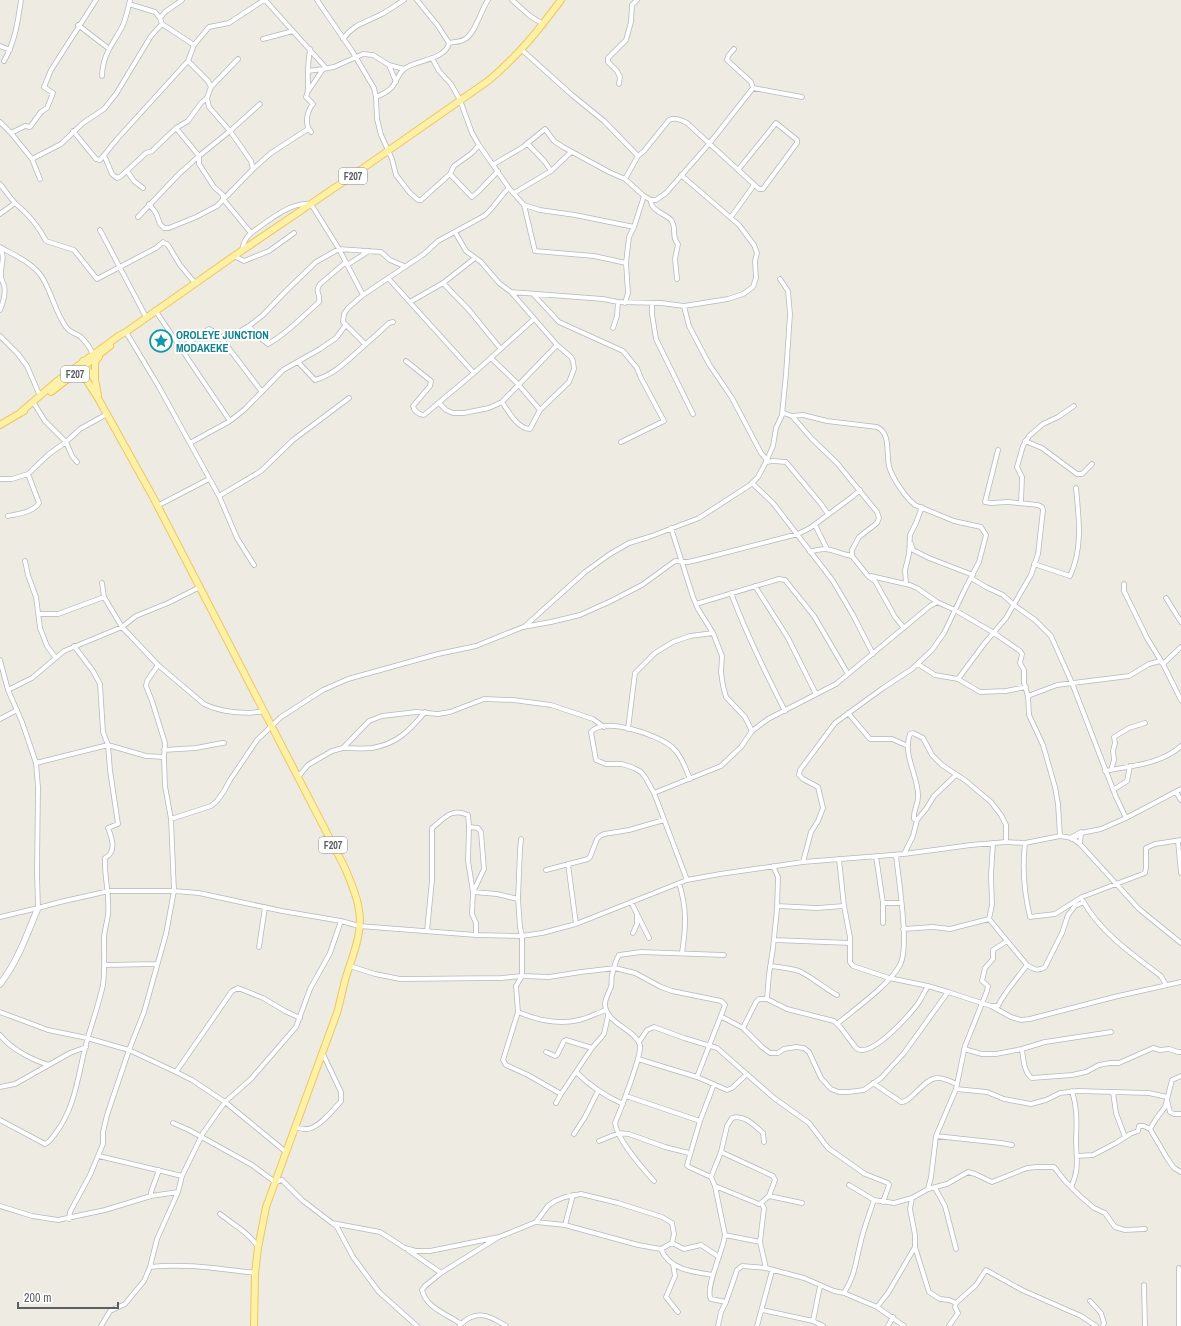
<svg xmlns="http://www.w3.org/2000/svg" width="1181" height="1326" font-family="'Archivo Narrow',sans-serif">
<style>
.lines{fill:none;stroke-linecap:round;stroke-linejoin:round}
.street-casing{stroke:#b5b8bd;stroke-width:5.5}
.secondary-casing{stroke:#b6b9bf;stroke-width:7}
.primary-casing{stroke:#eec75a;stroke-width:8}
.street{stroke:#fff;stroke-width:4}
.secondary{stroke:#fff;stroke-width:5.5}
.primary{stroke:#fdf1a7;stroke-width:6}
.labels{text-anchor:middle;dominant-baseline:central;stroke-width:4;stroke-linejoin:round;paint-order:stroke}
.shield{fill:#fff;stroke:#8c8e92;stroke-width:1}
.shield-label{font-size:10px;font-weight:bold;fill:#5b5e63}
.culture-label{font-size:11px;font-weight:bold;fill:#0d838f;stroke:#fff;text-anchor:start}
</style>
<rect width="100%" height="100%" fill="#edebe2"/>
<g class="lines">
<g class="street-casing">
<path id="street" d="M265 0 326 68
M317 0 352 51 374 88 376 97 377 119 381 135 392 159 396 175 410 193 418 200H421L450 174 454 166 472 153 479 145
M417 0 438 26 449 43
M512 0 530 16 543 24
M129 4 155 12 160 18
M162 24 194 45
M78 25 108 48
M263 39 293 31
M343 39C354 24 364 23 380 15 388 11 396 5 404 0
M0 46 10 50
M310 49C309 57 308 64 308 72 307 81 310 88 306 97L313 104C307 111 304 124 311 132
M734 49 728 56 727 60 751 82 753 88
M522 50 572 95 604 121 638 156
M432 58 439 71 451 84 460 100 472 133 479 145 509 188 524 205 535 251 594 256 626 263
M238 59 211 87 207 98 209 107 230 131 251 161 253 169
M4 61C15 42 18 21 21 0
M389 65 396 82
M308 71 323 69
M102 76C103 53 112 46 122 27 126 19 128 9 130 0
M619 84 620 77 617 71 608 62V58L626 40 631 22 632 5 637 0
M211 87 208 81 188 61 194 45 209 27 229 23 264 0
M753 88 802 97
M309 90 323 69 334 67 363 54 373 55 389 65 404 69
M376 97C381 95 388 92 392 87 396 82 399 73 404 69 415 60 446 60 449 43 454 42 461 42 465 39 475 34 481 10 488 0
M0 122 11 133 32 159 40 179
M176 128 199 156V164L214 187 223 195V199L251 233C245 239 243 243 242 251
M73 131 96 159 100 160 118 138 188 61
M11 133 25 126 30 127 41 112 47 108 53 93 44 87 51 70 96 0
M527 143 545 162 551 171
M104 155 112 174 117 178 120 177 146 153 152 151 176 128 188 121 201 103 207 98
M32 159 61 144 83 123 104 109 116 94 151 36 162 24 160 18 165 12 182 0
M494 164 523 147 545 129 554 141 563 147 609 172 625 179 644 196 651 200H656L666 193 709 144 753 88
M127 171 134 181 143 188
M450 174 472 197 479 191 498 171
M625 179 638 156 644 151 669 120C676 117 681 120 687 123L759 189H763L765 186 797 143V140L776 123 738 170
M0 184C5 190 10 198 16 204 28 214 39 227 46 241L74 250 97 279 156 248 163 242 168 245 180 265 195 283
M514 193 551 171 571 152
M651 200C650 211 665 213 671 220 677 227 671 238 678 244L675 259 677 279
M149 204 156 213 160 224 164 228H169L196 217 217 206 253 169 271 153 308 129
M524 205 540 210 575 215 634 227
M0 214 15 203
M138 217 179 174 199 156 230 131 260 104
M731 217 754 185
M100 230 146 317
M455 232 466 251 481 262 499 283 511 292 557 345 571 357 573 361 574 369 569 382 540 410 530 429C518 429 508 411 502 402
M251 233C267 222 291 201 311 204L339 249 363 295
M0 247C14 255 33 263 42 277 52 293 55 312 66 327 70 333 76 333 81 337 86 342 90 348 93 354
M0 249C6 257 0 267 1 276 1 280 3 282 4 285 6 293 3 303 0 310
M234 256 244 261 269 251 294 233
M347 265 369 251
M388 278 474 373
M780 279 788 291 790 314 786 374 782 415
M443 283 469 310 500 348
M511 292 603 299 618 302 661 303 684 306 728 299 743 294 753 287 756 278 755 261 757 253 754 245 739 225 681 175
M533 294 559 322 623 351 637 368 641 378 664 421 621 442
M410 302 443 283 475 258
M625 303 628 293 626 263 629 237 634 227 644 196
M652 304V314L656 339 693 414
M684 306 689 326 709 364 732 398 761 453 766 459V462L773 461 786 462 821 504 828 514
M155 310 230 421
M249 326 263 315 286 291 316 262 339 249 381 252 390 260 404 266
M613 328 617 316 618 302
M242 330 249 326 255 334 268 344C288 333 303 316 319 302 321 293 314 293 320 284L346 262
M126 332 159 387 219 496 237 538 254 565
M0 336 18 354 27 366 40 396
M365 344 343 322 344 314 348 308 363 295 424 254 438 241 484 216C494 208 500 196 509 188
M181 348 209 329 218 334 262 392
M491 358 518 384 540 410
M406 361 431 381 430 386 413 406C414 411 419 415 424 415L474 373 534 319
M298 362 315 380C336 374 350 358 366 344 374 337 382 330 389 323L393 322
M439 403 446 410 453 413H464L489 408 502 402 557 345
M35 405 45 421 66 442 72 456 77 462
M792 416 803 415 827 421 877 427C891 433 886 454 889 466 892 478 906 498 915 505L954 521 981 527 986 535 979 562 966 587 944 633 932 650 912 669 883 688 835 723 800 770 799 775 803 779 818 787 823 808 818 821 811 832 803 862
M1025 441 1042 448 1077 474H1082L1092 464
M190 443 230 421 245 409 283 370 320 349 336 338 345 326
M0 479H12L28 474 49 454 66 442 80 429 107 414
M752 483 773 503 833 581 853 615 873 654
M219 496 261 471 293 440 349 398
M1021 503 1022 477 1017 467 1023 446 1029 436 1043 424 1058 417 1074 406
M157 506 209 479
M8 516C17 514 34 512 39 503L28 474
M815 525 827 549
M671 528 693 597 698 609 713 633 722 656 721 672 723 686 726 697 745 717 752 731
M911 544 913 550 929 558 973 575
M810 552C827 545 836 553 852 556
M25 561 28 575 36 597 40 628 47 646 55 657
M1034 564 1070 576C1083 548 1079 519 1076 488
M871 576 910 585 917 588 937 602 955 610 994 633 1020 651 1022 654 1020 663 1024 670V683L1028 696 1029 715 1043 745 1055 787 1058 804 1060 836
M971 578 986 587 1003 595 1014 605 1035 620 1051 636 1072 683 1116 797 1126 818
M102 583 104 597 122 627 158 665 204 704C220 712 247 715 263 711
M906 584 905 570 909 554 910 535 916 523 922 507
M1124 584V591L1147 638 1163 664 1181 700
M755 586 788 638 816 694
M731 593C746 633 765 672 785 711
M1166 598 1181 622
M696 604 779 579 785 580 814 616 848 674
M39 614H58L104 597
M524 627 585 572 610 554 629 543 649 537 699 518 750 485 758 477 766 462 773 446 776 428 782 415 784 413 792 416 812 439 837 463 877 512 879 518 877 523 859 537 852 550V556L868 576 875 581 895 617 904 628
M0 660 8 690 22 722 36 763 38 787 37 873 38 908 0 917
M918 664 935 675 958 679 984 644 1006 618 1031 575 1038 554 1043 510 1042 507 1038 505 1008 502 991 503 985 502 998 450
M958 679 980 692 1006 691 1026 687
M8 690 32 678 64 651 122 627 136 616 168 603 200 587
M1028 696 1057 685 1129 676 1149 664 1160 661 1163 664 1181 647
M848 713 870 739H892L908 746
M0 719 17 710
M628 729 635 673 655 653 673 642 690 636 713 633
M344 748C353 748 363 749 372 748 397 744 410 730 425 712
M164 750 196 748 222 743H224
M36 763 108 745 146 756 164 757
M1111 770 1114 760 1113 751 1115 743 1114 737 1129 728 1145 723
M1105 771C1130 766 1162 764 1181 746
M298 777 308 765 332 751 343 748 369 721 382 716 416 712 438 714 450 712 484 699 513 700 551 705 593 719 604 727
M1113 790 1127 781 1130 766
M1176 792 1181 800
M654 793 721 766 741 747 752 731 768 719 836 684 930 606 937 602
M171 819 211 806 217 801 224 791 230 780 257 740 281 717 323 690 348 679 438 654 476 646 523 627 551 622 580 615 611 601 642 585 675 561 688 562 697 560 798 534 810 528 852 497 860 490
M917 820 914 819C913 810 918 805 918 797 919 777 902 755 910 734L913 733 923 738 932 755 942 765 966 781 991 802 1001 815 1006 825V842
M469 827 468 861 473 892 497 894 518 899
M521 839 520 850 518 899 520 927 522 936V976L516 986 518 1012 503 1060 506 1065 528 1075 561 1094
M1178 841 1181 873
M993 843 991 875 992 905 989 919 1027 965C1033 969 1038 972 1045 967L1062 933 1068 915 1075 906 1084 902
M1025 843C1022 868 1024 892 1030 917L1055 914 1082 897 1145 873 1146 867V848L1155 844 1181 840
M1080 844 1081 833 1101 829 1126 818 1181 789
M904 854 913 836 917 820 926 809 934 796 956 775
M876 856 883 903V923
M839 859 844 906 850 937V962L853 966 889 978 928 986 948 992 991 1006 1011 1017 1021 1020 1030 1019 1114 997 1181 982
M568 864 576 924
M546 870 588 859 590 857 597 839 600 836 604 834 629 830 664 820
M687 880 654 793 645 777 641 772 634 768 622 764H606L596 760 591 732C604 716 658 735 672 747 681 755 685 767 690 779
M679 883C687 908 686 927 682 953
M1083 901C1100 932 1133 955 1161 976L1166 985
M631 902 649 938
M883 903H901
M777 906 817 908 844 906
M38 908 60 902 109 891H174L199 893 282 911 341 921 359 926 476 935 522 936 542 933 576 924 687 880 720 874 803 862 904 854 971 845 1006 842 1025 843 1060 836 1072 838 1080 844 1139 909 1181 943
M903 929 933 927 950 929 989 919
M427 931 432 880V828C444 819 451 807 468 815L469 827 478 828 481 832 484 869 473 892 472 914 476 923V935
M633 933 637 924V915
M774 940 850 943
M259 947 265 907
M105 965 157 964
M350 966 375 974 400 979 501 978 522 976 549 977 581 972 615 968 635 973 661 987 672 991 721 1001 725 1005 697 1077
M770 966C780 967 789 968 799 971 812 977 824 988 837 995
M767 999 769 974 773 948 777 909 778 877 773 866
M992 1006H998C1005 991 1017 979 1027 965
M0 1012 48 1030 87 1038 129 1050 176 1072 192 1080 225 1102 286 1152
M518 1012C537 1020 559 1025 579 1020 588 1018 597 1013 606 1010
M722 1017 743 1028 762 1047 770 1053H778L784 1049 796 1047 804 1048 809 1052 821 1078 831 1089 839 1092H849L864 1090 881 1078 904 1053 948 992
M837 1024C856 1008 889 985 900 965 910 947 898 877 896 855
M743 1028 756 1002 759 999H767L787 1009 834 1021 841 1028 856 1048C870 1060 911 1014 919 1002 922 997 925 991 928 986
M0 1035C11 1049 32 1060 49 1065
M639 1042 647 1030 654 1027 684 1038 717 1048 774 1098 809 1123 828 1148 865 1174 888 1183 889 1185 883 1202
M964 1049 982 1054H996L1022 1049 1045 1042 1111 1032
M1022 1049C1023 1058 1024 1073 1032 1078L1072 1075 1086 1072 1099 1065 1110 1063H1119L1153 1048 1160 1050 1169 1049 1178 1052H1181
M546 1052 555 1056 557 1055 564 1041 566 1040 592 1048
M638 1059 697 1077 727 1090 732 1088 747 1074
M176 1072 232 991 238 988 263 998 285 1011 300 1018
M576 1072C590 1086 605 1096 623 1104
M873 1083 901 1102C906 1102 909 1099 912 1096 930 1079 933 1072 956 1084
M714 1084 700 1121 687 1165 689 1167 711 1177 715 1186 725 1235C724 1248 704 1290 711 1299L726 1302
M0 1087 15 1084 70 1053 86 1047
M956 1089 987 1092 1004 1099 1031 1104 1046 1100 1060 1093 1078 1091 1149 1093 1167 1097
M1113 1092 1116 1113 1125 1137
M626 1096 700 1121
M1167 1100 1170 1112 1174 1114H1181
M556 1103 561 1094 592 1048 604 1034 608 1016
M0 1120 45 1144C50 1142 52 1138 55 1134 77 1106 78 1071 88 1037 93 1020 99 1003 103 985 105 969 104 954 104 939 104 931 107 923 108 915 110 895 104 877 105 858 117 852 112 838 108 828L118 824 110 770 108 745 103 732 100 684 93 671 74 646
M173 1123 189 1130 252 1165 275 1182 282 1180 302 1200 332 1223 380 1232 405 1248 416 1251H430L499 1237 536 1222 565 1225
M295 1127C298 1128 301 1129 304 1129 317 1131 334 1109 341 1101V1092L322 1052
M1150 1129 1156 1119 1165 1107 1172 1080 1181 1076
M574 1134 585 1117 598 1091
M936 1136 1001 1143 1012 1145
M599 1141 619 1133 629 1134 665 1147 689 1153
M721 1152 773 1176 775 1180 769 1196
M99 1156 182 1176
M1077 1156 1093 1155 1116 1143 1130 1134 1138 1131 1139 1126H1144L1150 1129 1167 1158 1174 1168 1181 1172
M711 1177 721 1152 727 1126 732 1118C744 1114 754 1125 763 1133L764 1142
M654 1181C643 1169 617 1139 615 1123 620 1111 642 1055 640 1045 636 1030 605 1023 605 1004 605 999 609 992 611 987 612 983 611 979 612 975 613 971 616 959 619 955L641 952 724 955
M849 1185 874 1200 894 1203 912 1198 928 1189 947 1184 968 1172 975 1174 992 1182 1027 1168 1037 1167H1054L1065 1181 1080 1196 1094 1208 1105 1213 1115 1227 1125 1230 1145 1229
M715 1186 759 1204 761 1203 764 1208 760 1242 766 1268
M1071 1187C1080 1168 1076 1158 1076 1138 1077 1121 1077 1107 1072 1091
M935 1188 945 1206 956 1249
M928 1189 931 1177 936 1136 956 1089 965 1046 987 991 988 986 982 981 985 968 993 959V950L1007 941
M151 1196V1192L159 1170
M761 1203 769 1196 802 1203
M0 1206 32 1216 58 1220 105 1210 151 1196 178 1192
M220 1214C234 1225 248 1232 258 1247
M69 1219 70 1212 90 1175 103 1144V1132L107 1115 129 1050 144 1012 166 934 174 891 171 819 165 786 164 757 165 743 152 701 146 686 147 681 158 665
M536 1222 548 1206 555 1201 565 1197 581 1194 618 1203 662 1217 672 1223 674 1234 672 1243 661 1249 638 1245 565 1225 573 1195
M333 1224 336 1225 353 1257 379 1292 417 1326
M725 1235 760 1242
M672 1243 684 1249 701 1245 719 1257
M915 1247 929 1292 940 1299 949 1300 956 1303
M661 1249C669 1270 694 1272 713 1275
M408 1250 441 1273
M673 1264 675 1276 666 1297 678 1312
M150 1267C186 1263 220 1269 255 1273
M1179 1268V1326
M1144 1285 1145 1326
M844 1293C855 1275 855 1265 860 1245 863 1230 869 1215 874 1200
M1090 1301 1101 1313 1104 1323 1103 1326
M877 1307 888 1293 915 1247V1235L910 1209 912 1198
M762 1310 813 1321 823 1326
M813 1321 820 1286
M461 1324C447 1314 426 1308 422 1290L425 1286 441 1273 497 1238
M460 1325C476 1309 489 1315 506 1326
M101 1326 110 1311 125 1304 144 1281 150 1267 157 1239 178 1192 182 1176 203 1133 225 1102 251 1079 296 1027 310 989 330 953 341 921
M718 1326 721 1312 726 1302 737 1270 742 1266 766 1268 804 1278 834 1291 844 1293 877 1307 904 1326
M757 1326 772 1271
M888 1326 893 1317
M949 1326 958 1313 955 1307 956 1303 976 1285 986 1270 1022 1290 1081 1316 1096 1326"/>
</g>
<g class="secondary-casing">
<path id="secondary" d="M1072 838 1081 833
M0 984C18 961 27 934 38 908"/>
</g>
<g class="primary-casing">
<path id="primary" d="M83 361 80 370 99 400 153 497 344 866C350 880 357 895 359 910 363 934 352 957 345 980 343 990 340 1000 338 1010L266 1207 258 1248 255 1273 254 1326
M81 365 85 366 95 380 98 395
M95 380V362L99 357
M51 392 110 346
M21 412 56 382 120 335 126 332 234 256 349 178 488 81C518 56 538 31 561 0
M0 425 24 411"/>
</g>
<use href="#street" class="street"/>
<use href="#secondary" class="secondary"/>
<use href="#primary" class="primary"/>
</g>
<defs>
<g id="sight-ring" transform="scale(1.15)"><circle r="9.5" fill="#fff" stroke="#0f9aa8" stroke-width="1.5"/><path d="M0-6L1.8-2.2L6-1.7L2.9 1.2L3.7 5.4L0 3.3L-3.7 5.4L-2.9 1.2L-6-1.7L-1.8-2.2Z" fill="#0f9aa8"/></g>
</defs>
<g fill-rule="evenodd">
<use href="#sight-ring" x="161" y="341"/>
</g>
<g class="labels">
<g class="shield">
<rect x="339" y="168" width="28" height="16" rx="3"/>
<rect x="61" y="366" width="28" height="16" rx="3"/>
<rect x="319" y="837" width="28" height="16" rx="3"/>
</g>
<g class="shield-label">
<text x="353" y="176">F207</text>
<text x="75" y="374">F207</text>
<text x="333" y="845">F207</text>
</g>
<g class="culture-label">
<text x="176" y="335">OROLEYE JUNCTION<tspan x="176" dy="13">MODAKEKE</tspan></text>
</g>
</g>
<path d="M18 1302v6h100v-6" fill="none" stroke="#5b5e63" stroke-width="2"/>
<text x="24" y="1302" font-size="12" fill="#5b5e63" stroke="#ffffff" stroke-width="3" paint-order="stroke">200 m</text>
</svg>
